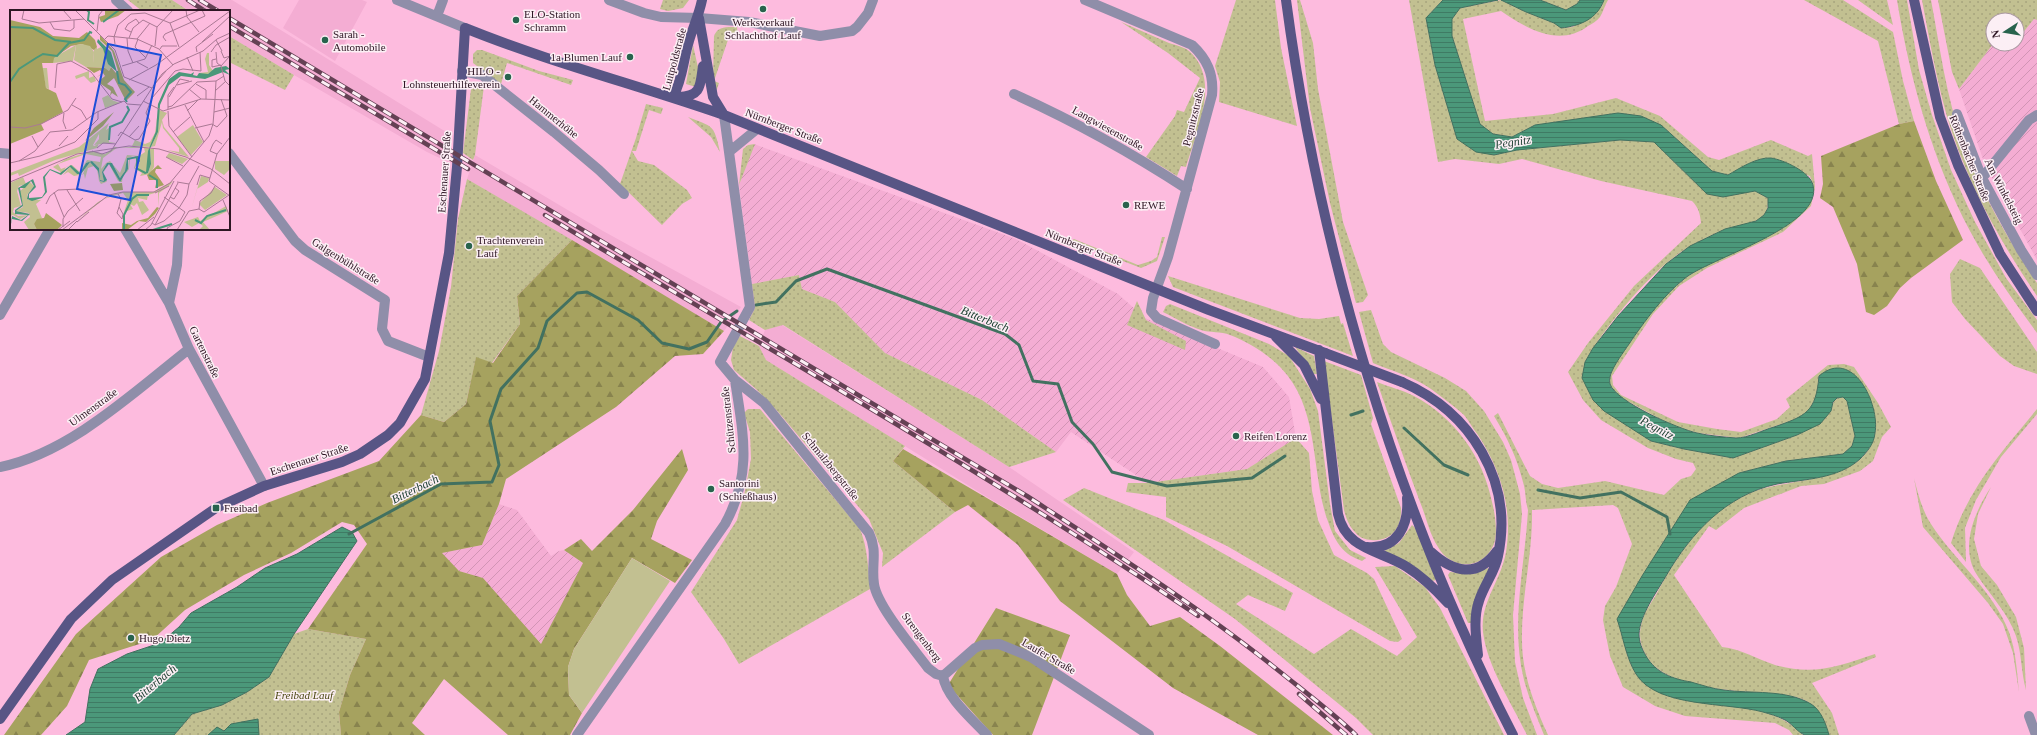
<svg xmlns="http://www.w3.org/2000/svg" width="2037" height="735" font-family="'Times New Roman',serif">
<style>
.built{fill:#f4add3}
.industrial{fill:url(#industrial-furrows)}
.green{fill:url(#green-dots)}
.forest{fill:url(#forest-firs)}
.pitch{fill:#c2c091}
.water{fill:url(#water-rules);stroke:#427160}
.lines{fill:none;stroke-linecap:round;stroke-linejoin:round}
.stream{stroke:#427160;stroke-width:3}
.minor{stroke:#8f8ea9;stroke-width:10}
.major{stroke:#585585;stroke-width:10}
.rail-casing{stroke:#644154;stroke-width:4.5}
.rail{stroke:#fceff5;stroke-width:3;stroke-dasharray:9;stroke-linecap:butt}
.major-bridge{stroke:#585585;stroke-width:10}
.poi-dot{fill:#28634d;stroke:#fceff5;stroke-width:1.5}
.labels{text-anchor:middle;dominant-baseline:central;stroke-width:3;stroke-linejoin:round;paint-order:stroke}
.poi-label{font-size:11px;fill:#2e1624;stroke:#fceff5;text-anchor:start}
.street-label{font-size:11px;fill:#2e1624;stroke:#fceff5}
.park-label{font-size:11px;font-style:italic;fill:#4b4813;stroke:#fceff5}
.water-label{font-size:12px;font-style:italic;fill:#193c2e;stroke:#fceff5}
.inset-river{fill:none;stroke:#4b987a;stroke-width:2}
.inset-road{fill:none;stroke:#aa7994;stroke-width:1}
.view{fill:#1d4ed8;fill-opacity:0.15;stroke:#1d4ed8;stroke-width:2}
.inset-edge{fill:none;stroke:#2e1624;stroke-width:2}
</style>
<defs>
<pattern id="industrial-furrows" width="10" height="10" patternUnits="userSpaceOnUse"><rect width="10" height="10" fill="#f4add3"/><path d="M-1 1l2-2M0 10L10 0M9 11l2-2" fill="none" stroke="#d294b5"/></pattern>
<pattern id="green-dots" width="8" height="8" patternUnits="userSpaceOnUse"><rect width="8" height="8" fill="#c2c091"/><path d="M2 2h.1M6 6h.1" fill="none" stroke="#a7a47d" stroke-width="1.8" stroke-linecap="round"/></pattern>
<pattern id="forest-firs" width="22" height="20" patternUnits="userSpaceOnUse"><rect width="22" height="20" fill="#a6a25f"/><path d="M5 1l3.5 6h-7zM16 11l3.5 6h-7z" fill="#88834e"/></pattern>
<pattern id="water-rules" width="6" height="5" patternUnits="userSpaceOnUse"><rect width="6" height="5" fill="#4b987a"/><path d="M0 2.5h6" fill="none" stroke="#3f7b64"/></pattern>
</defs>
<rect width="100%" height="100%" fill="#fdbbde"/>
<path class="built" d="M172 0H232L451 135 448 162 427 152 294 75 229 36V11H189Z
M299 0H362L367 2 335 61 283 28Z
M475 155 603 231 741 307 724 331 467 179Z
M782 325 1009 467 1134 552 1117 574 987 497 766 360 759 346 765 330Z"/>
<path class="industrial" d="M2034 19 2037 20V260L1985 165 1959 89 1993 44H2017V30L2023 33Z
M754 144 1016 239 1118 294 1145 318 1263 367 1289 397 1296 438 1247 469 1148 483 1071 432 1056 452 982 400 885 353 835 302 802 289 799 275 752 284 739 185Z
M499 504 517 510 551 556 559 551 564 550 583 563 541 645 483 578 459 571 441 553 482 545Z"/>
<path class="green" d="M128 0H172L189 11H142Z
M663 0H689L683 8 668 11 660 9Z
M1236 0H1275L1281 48 1297 126 1219 102 1220 82 1215 66Z
M1297 0H1300L1313 43 1318 89 1343 222 1368 295 1363 302 1356 303 1330 203 1310 108Z
M1409 0H1443L1426 18 1435 65 1457 139 1494 155 1517 150 1620 140 1654 142 1707 194 1755 191 1768 198C1768 204 1768 211 1764 215 1755 225 1736 225 1724 230 1713 234 1702 240 1691 246 1655 265 1605 326 1585 362L1651 441 1684 449 1733 458 1797 435 1831 411C1833 402 1834 398 1843 397L1847 401 1855 436 1852 446 1843 454 1786 461 1739 473 1664 541 1618 619C1623 637 1626 659 1636 674 1641 681 1647 685 1655 689 1701 714 1765 694 1803 735H1793L1789 730 1775 723 1685 716 1655 706 1623 687 1610 656 1603 620 1605 606 1616 587 1632 544 1618 508 1613 505 1532 510C1533 554 1521 597 1522 641 1522 674 1535 706 1548 735H1544C1537 717 1529 699 1524 680 1510 624 1525 566 1528 510 1525 501 1526 491 1523 482 1517 458 1507 437 1494 416L1498 413 1530 476 1542 484 1558 488 1605 481 1664 495 1681 479 1691 476 1696 469 1693 463 1676 459 1648 448 1601 420 1583 400 1568 372 1588 343 1634 286 1701 223C1700 214 1699 208 1692 201L1601 181 1522 159 1499 164 1455 159 1438 162Z
M1501 0 1526 12 1554 23 1561 28 1573 27 1602 6 1604 0H1608C1605 5 1603 12 1600 17 1597 21 1592 24 1588 26 1559 48 1526 28 1501 11L1463 19 1485 121 1553 114 1616 98 1660 116 1708 157 1719 160 1771 140 1808 156 1812 154 1815 187 1811 206 1783 232 1707 268 1679 286 1653 314 1612 376 1613 385 1621 395 1678 422 1717 429 1741 432 1777 419 1790 407 1786 399 1828 365 1844 364 1854 367 1878 403 1891 427 1882 437 1873 461 1860 471 1824 484 1801 486 1744 508 1716 530 1709 526 1674 575 1722 647C1741 649 1757 659 1775 665 1814 676 1839 666 1875 654L1876 657 1812 683 1832 713 1839 735H1829C1827 728 1817 708 1811 704 1799 695 1778 694 1764 693 1732 691 1664 687 1647 657 1640 645 1638 635 1642 622 1644 612 1652 602 1657 593 1679 552 1706 512 1750 493 1787 477 1864 485 1875 434 1877 424 1872 409 1870 399L1819 376 1817 395 1808 412 1794 420 1739 438 1698 433 1673 426 1620 397 1610 385V376L1615 364 1656 305 1685 278 1813 197 1814 187 1810 176 1759 161 1728 175 1712 171 1661 125H1535L1512 137 1493 134 1480 124 1452 36V19L1460 8Z
M1540 0H1580L1577 4 1566 10Z
M1804 0H1843L1893 32 1903 81 1914 121 1899 124 1878 41Z
M1858 0H1887L1893 25Z
M1897 0H1907L1919 70 1932 115 1951 170 1975 222 2006 278 2037 320V333C2013 300 1989 267 1970 231 1932 159 1910 80 1897 0Z
M1922 0H1931C1940 47 1946 97 1963 143 1981 192 2008 240 2037 283V296C1999 240 1965 179 1946 113 1936 76 1929 38 1922 0Z
M1938 0H2037V20L2034 19 2022 34 2017 30V20H1993V44L1959 89 1952 72Z
M1121 22C1137 29 1153 36 1169 43 1175 45 1184 47 1189 51 1222 80 1196 133 1186 167L1181 166 1177 176 1146 157 1175 116 1177 110 1184 112 1200 78 1168 53Z
M737 27 738 36 730 34 714 81 719 83 716 92 713 80 714 36C718 26 726 27 737 27Z
M229 36 294 75 285 90 229 62Z
M693 45 699 72 696 87 686 84Z
M477 50H482L539 71 573 80 571 85 507 63 501 84 473 63V54Z
M484 86 475 155 473 160 463 153 471 89Z
M646 104 663 108 661 114 649 110 636 151H632L638 161 654 165 687 190 692 198 682 204 662 225 620 184 636 138Z
M688 117C713 127 714 124 720 152L711 137Z
M755 144 739 185 743 149 748 145Z
M467 179 572 240 517 296 520 324 492 363 476 358 466 404 444 422 421 415 439 351 451 287 458 219Z
M1162 237H1165L1157 261 1141 268 1071 241 1074 239 1138 265 1151 261 1157 257Z
M1960 259 1980 268 2037 352V374L2014 366 2000 356 1965 319 1952 302 1950 274Z
M799 275 802 289 835 302 885 353 982 400 1056 452 1009 467 783 325 765 330 749 320 755 308 752 284Z
M1168 276 1300 318 1319 319 1339 316 1341 324 1343 323 1353 356 1173 287Z
M1137 301 1146 320 1186 341 1185 350 1127 325Z
M1170 304 1269 344 1289 356 1310 389 1318 411 1330 504 1335 531 1350 550 1366 558 1362 561C1354 558 1346 554 1340 546 1333 537 1330 527 1326 516 1311 467 1319 407 1281 368 1269 355 1247 341 1230 335 1221 331 1210 333 1201 330 1188 326 1175 318 1163 312L1166 306Z
M1371 310 1383 344 1391 352 1445 378 1466 391 1484 411 1503 442 1511 460 1520 494 1522 514 1513 615 1515 662 1523 698 1537 735H1527C1512 704 1487 666 1483 632 1480 602 1501 581 1506 552 1513 510 1501 470 1478 435 1473 429 1469 421 1464 415 1454 406 1442 397 1431 389 1414 377 1392 371 1373 363L1359 312Z
M740 336 759 346 766 360 905 446 893 461 955 512 882 567 883 553 869 519 779 413 757 390 734 370 731 360 733 347Z
M1295 347 1314 356 1317 374H1314Z
M1324 361 1361 375 1373 418 1371 424 1401 508C1402 527 1392 542 1371 540 1366 540 1358 537 1355 532 1349 526 1346 518 1344 510Z
M1377 382C1389 387 1403 390 1414 396 1455 418 1483 457 1492 502 1495 514 1498 532 1494 544 1483 571 1451 570 1438 547 1429 533 1426 516 1420 502 1405 462 1391 422 1377 382Z
M748 409H760L860 529C868 549 868 568 870 589L739 664 724 639 691 592 737 520 745 491 751 459 750 432 744 413Z
M2037 409V414L2001 457 1976 500 1965 528 1966 562 1951 543C1968 488 2001 453 2037 409Z
M1296 438 1309 453 1312 491 1318 520 1334 555 1367 573 1374 579 1402 639 1398 642 1390 641 1227 546 1166 517V497L1126 492 1128 483H1148L1247 469Z
M1914 478C1918 494 1922 510 1931 524 1954 560 1993 590 2009 632 2016 651 2017 672 2019 692L2013 653 2003 624 1988 603 1923 527Z
M1991 487 1978 514 1974 539 1981 566 1997 585 2016 617 2024 648 2026 690C2021 672 2022 654 2016 636 2008 613 1990 595 1977 575 1959 547 1975 511 1991 487Z
M1084 488 1164 520 1293 593 1285 611 1248 595 1236 604 1314 654 1351 629 1397 656 1417 637 1375 567 1395 566 1425 587 1440 608 1504 735H1373L1356 718 1235 619 1063 500Z
M1412 525 1416 529 1436 580 1432 581 1415 567 1384 551 1399 543Z
M1488 568 1489 571 1471 623H1468L1448 575 1450 572 1473 574Z
M308 629 366 639 350 675 339 712 341 735H174L192 714 222 705 247 692 269 677 294 634Z"/>
<path class="forest" d="M1914 121 1936 181 1963 240 1911 278 1900 288 1887 306 1874 315 1866 312 1857 264 1833 207 1820 198 1823 184 1821 156 1899 124Z
M572 240 724 331 703 354 675 356 616 407 506 479 499 504 482 545 442 553 459 571 483 578 541 644 583 563 564 550 581 539 592 551 633 510 682 449 688 470 657 521 651 539 692 560 675 583 632 558 574 649 568 667 569 695 582 713 570 735H508L444 679 412 723 425 735H341L339 712 350 675 366 639 308 629 367 544 354 525 342 522 291 553 244 575 185 610 152 640 89 660 67 706 41 735H4L76 634 161 557 217 525 267 503 379 461 421 415 444 422 466 404 476 357 493 363 520 324 517 296Z
M903 449 1117 574 1127 595 1150 626 1180 617 1220 646 1333 735H1258L1173 688 1060 601 1018 545 968 505 955 512 893 461Z
M996 608 1070 635 1032 735H993L948 685Z"/>
<path class="pitch" d="M632 558 670 581 582 713 569 695 568 667 574 649Z"/>
<path class="water" d="M1443 0H1498L1460 8 1452 19V36L1480 124 1493 134 1512 137 1535 125 1618 113 1641 116 1661 125 1712 171 1728 175C1740 168 1757 157 1771 158 1784 160 1810 172 1813 185 1824 227 1708 258 1684 279 1663 296 1648 317 1633 338 1626 349 1617 360 1612 371 1610 375 1609 380 1610 384 1616 402 1679 429 1697 433 1710 436 1724 437 1736 438 1748 438 1763 430 1774 427 1806 416 1816 412 1819 376 1853 347 1880 404 1875 433 1874 444 1867 452 1860 459 1838 479 1805 479 1777 484 1726 495 1691 533 1666 576 1656 593 1640 615 1639 634 1639 642 1642 649 1646 656 1656 673 1673 679 1691 682 1702 685 1713 689 1724 690 1751 694 1786 689 1811 704 1821 710 1826 724 1829 735 1822 735 1812 735 1805 735 1798 733 1791 722 1783 719 1777 716 1770 714 1763 712 1727 702 1657 708 1636 674 1626 658 1623 636 1617 619L1642 576 1690 500 1739 473 1786 461 1843 454 1852 446 1855 436 1847 401 1843 397 1837 398 1833 402 1831 411 1820 424 1797 435 1733 458 1684 449 1651 441 1604 411 1593 400 1582 378 1585 362 1593 348 1618 316 1666 264 1690 246 1725 229 1756 221 1764 215 1768 208V198L1755 191 1723 197 1707 194 1654 142 1620 140 1517 150 1494 155 1476 152 1457 139 1435 65 1426 18Z
M1501 0H1540L1566 10 1577 4 1580 0H1604C1597 19 1580 26 1561 28L1554 23 1526 12Z
M342 527 352 532 357 541 294 634 269 677 247 692 222 705 192 714 174 735H66L85 722 90 689 98 669 127 654 160 643 179 627 191 613 237 587 265 568 297 554Z
M258 719 259 735H208L217 727 224 731 231 724Z"/>
<g class="lines">
<path class="stream" d="M756 305 776 302 796 281 827 269 1005 334 1019 345 1033 381 1058 384 1072 422 1093 444 1112 472 1167 486 1252 478 1285 456
M1351 415 1363 411
M1404 428 1444 465 1468 475
M1538 490 1580 498 1621 492 1667 517 1670 534
M349 534 441 484 492 482 499 465 490 421 501 389 538 348 547 321 577 293 587 292 638 320 662 343 689 349 707 342 721 322 737 311"/>
<path class="minor" d="M116 0 128 11
M397 0 465 28
M609 0 644 13 661 17 699 18 749 22 820 36 852 31 857 27 868 13 873 0
M1085 0 1192 45C1207 59 1214 74 1212 95L1168 257 1153 298 1151 311 1157 318 1215 344
M437 16 443 0
M462 71 482 75 554 132 599 170 624 194
M1014 94C1074 121 1132 153 1187 189
M1957 114 1982 178 2021 250 2037 275
M724 115 750 307 720 362 735 380 764 403 869 533C878 552 871 564 874 584 877 606 914 649 928 668L936 674 943 676C946 697 972 719 987 735
M729 152 757 129
M0 153 11 154
M229 153 295 241 305 250 385 300 382 329 388 341 429 357
M1982 178 2029 120 2037 115
M125 229 169 303 189 349 264 486
M169 303 177 265 179 229
M0 315 50 229
M0 467C70 453 134 392 189 349
M943 676 975 648 982 645 999 644 1031 657 1149 735
M2029 716 2036 735
M577 735 725 524C753 473 743 434 735 380"/>
<path class="major" d="M1286 0C1320 254 1395 506 1513 735
M1914 0 1940 117 1958 165 2000 254 2037 311
M699 18 713 97 724 115
M673 97C683 79 683 60 689 41 693 27 699 15 702 0
M679 97C702 96 700 85 703 66
M1276 337 1304 365 1321 399
M1319 350 1338 514C1346 550 1380 550 1407 567 1423 577 1436 590 1448 603
M1402 382C1471 412 1514 481 1498 556 1495 572 1484 585 1479 601 1473 618 1476 637 1478 655
M1367 547C1398 550 1409 524 1407 498
M1431 552C1453 572 1477 579 1497 551
M0 719 71 619 112 580 216 508 264 486 342 462 360 454 388 435 400 423 425 379 449 253 457 167 465 28C549 62 638 85 724 115L1209 310 1325 353"/>
<g class="rail-casing">
<path id="rail" d="M188 0 205 11
M200 0 218 11
M229 18 1027 496C1113 552 1199 607 1279 671 1305 692 1332 712 1356 735
M229 26 468 169
M545 215C764 347 987 472 1198 616
M1299 694 1346 735"/>
</g>
<use href="#rail" class="rail"/>
<path class="major-bridge" d="M1325 353 1402 382"/>
</g>
<g class="poi-dot">
<circle cx="763" cy="9" r="4"/>
<circle cx="516" cy="20" r="4"/>
<circle cx="325" cy="40" r="4"/>
<circle cx="630" cy="57" r="4"/>
<circle cx="508" cy="77" r="4"/>
<circle cx="1126" cy="205" r="4"/>
<circle cx="469" cy="246" r="4"/>
<circle cx="1236" cy="436" r="4"/>
<circle cx="711" cy="489" r="4"/>
<rect x="212" y="504" width="8" height="8" rx="2"/>
<circle cx="131" cy="638" r="4"/>
</g>
<g class="labels">
<g class="poi-label">
<text x="524" y="14">ELO-Station<tspan x="524" dy="13">Schramm</tspan></text>
<text x="763" y="22" text-anchor="middle">Werksverkauf<tspan x="763" dy="13">Schlachthof Lauf</tspan></text>
<text x="333" y="34">Sarah -<tspan x="333" dy="13">Automobile</tspan></text>
<text x="622" y="57" text-anchor="end">1a Blumen Lauf</text>
<text x="500" y="71" text-anchor="end">HILO -<tspan x="500" dy="13">Lohnsteuerhilfeverein</tspan></text>
<text x="1134" y="205">REWE</text>
<text x="477" y="240">Trachtenverein<tspan x="477" dy="13">Lauf</tspan></text>
<text x="1244" y="436">Reifen Lorenz</text>
<text x="719" y="483">Santorini<tspan x="719" dy="13">(Schießhaus)</tspan></text>
<text x="224" y="508">Freibad</text>
<text x="139" y="638">Hugo Dietz</text>
</g>
<g class="street-label">
<text transform="translate(674 59) rotate(-75)">Luitpoldstraße</text>
<text transform="translate(554 117) rotate(39)">Hammerhöhe</text>
<text transform="translate(1193 117) rotate(-76)">Pegnitzstraße</text>
<text transform="translate(784 126) rotate(21)">Nürnberger Straße</text>
<text transform="translate(1108 128) rotate(29)">Langwiesenstraße</text>
<text transform="translate(1970 158) rotate(68)">Röthenbacher Straße</text>
<text transform="translate(444 172) rotate(-86)">Eschenauer Straße</text>
<text transform="translate(2004 191) rotate(63)">Am Winkelsteig</text>
<text transform="translate(1084 247) rotate(22)">Nürnberger Straße</text>
<text transform="translate(346 261) rotate(32)">Galgenbühlstraße</text>
<text transform="translate(205 352) rotate(64)">Gartenstraße</text>
<text transform="translate(93 407) rotate(-36)">Ulmenstraße</text>
<text transform="translate(728 420) rotate(-96)">Schützenstraße</text>
<text transform="translate(309 459) rotate(-18)">Eschenauer Straße</text>
<text transform="translate(831 466) rotate(51)">Schmalzbergstraße</text>
<text transform="translate(922 637) rotate(53)">Strengenberg</text>
<text transform="translate(1049 656) rotate(30)">Laufer Straße</text>
</g>
<g class="park-label">
<text x="304" y="695">Freibad Lauf</text>
</g>
<g class="water-label">
<text transform="translate(1513 142) rotate(-9)">Pegnitz</text>
<text transform="translate(985 319) rotate(22)">Bitterbach</text>
<text transform="translate(1657 428) rotate(28)">Pegnitz</text>
<text transform="translate(415 489) rotate(-26)">Bitterbach</text>
<text transform="translate(155 683) rotate(-40)">Bitterbach</text>
</g>
</g>
<g transform="translate(10 10)">
<rect width="220" height="220" fill="#fdbbde"/>
<path d="M66 35 63 51 43 53V48ZM87 37V39L91 37 93 39 101 56 99 61 95 58 76 57 68 51 83 53 84 40ZM197 43H199V55L203 61 198 64H191L189 63 198 62 195 49ZM32 58H37L39 79 36 78ZM79 61V68L84 66 86 71 81 73 74 66 66 69 65 66ZM98 85 102 90 110 93 95 98 92 88ZM148 100 146 121 142 134 140 137 122 136 125 130 135 134 140 132 145 123ZM149 100 157 103 152 110 154 117 179 147 157 140 169 142V138L153 118 152 112 145 136 141 137 148 122ZM99 113 96 120 99 118V132H106L84 135 89 129V124L83 135 84 136 89 134 87 138 45 150 9 166 8 163 0 166V163L69 137ZM104 137H108L93 148 91 159 96 153 100 151 110 163 117 145 129 146 135 142 134 138H108L123 137 139 138 138 161 135 162 127 159 130 150 124 146 117 148 115 161 110 168 102 153H97L92 162 94 171 90 170 89 158 82 151 76 153 70 163 61 155 56 157 52 163 43 157 56 149 81 141 95 144ZM76 144 91 147 90 152 77 150 70 162 62 155 51 159 48 154ZM140 139H144V157L140 164 130 166 132 163 127 160 125 159 124 158 127 149H120L119 159 117 162 113 165 112 172H110L108 171 99 154 93 163 97 171 96 172 91 174 89 171 87 159 84 156 78 158 75 169 74 164 64 166 58 162 53 165 60 157 67 164H73L77 153 80 152 86 156 88 161 90 171 94 172 93 162 99 154 104 159 110 172 112 165 118 159 119 149 127 148 128 152 125 158 138 163 141 154ZM159 143 178 149 172 154 156 147ZM191 166 199 168 198 172 187 179 181 200ZM13 167 16 174 9 176 7 181 11 196 4 198 3 202 8 206 18 205 10 209 3 205 0 206V173ZM163 171 160 175 149 183 148 197V182L138 185 137 190 128 188 129 192 133 191 139 200 132 205 127 193 124 196 120 194 123 199 114 202 118 190 113 183 94 189 69 209 88 192 102 185 113 182H143ZM20 172 24 176 17 185 18 190H31L26 194 32 208 24 214 27 220H19L14 212 20 207 19 203 6 201 13 197 10 181ZM205 177 217 185 195 200 189 194ZM216 196 218 201 193 212 200 220H189L193 216 189 213 182 217 174 212 188 207 190 211Z" fill="#c2c091" fill-rule="evenodd"/>
<path d="M101 0H116L108 6 91 12 89 7 95 5V1ZM0 10 30 17 43 26 69 28 77 22 85 30 87 37 84 40 72 34 61 36 44 48 43 53H32L36 78 46 83 53 102 31 114 34 120 0 134ZM90 25 104 41 114 70 125 82 116 91 104 68 97 74 103 77 108 87 102 83 100 86 101 81 88 72 95 66 93 63 86 68 92 63 90 60 84 63 76 57 95 58 99 61 101 57 106 63 108 61 102 41 90 30ZM104 102 93 116 75 131 84 118ZM148 155 152 159H146L145 162 154 175 145 178 147 170H139L137 165ZM112 173 113 180 104 181 100 174ZM147 197 149 198 145 204 136 212 129 211 117 220H112V213L121 215 127 211 138 208ZM36 203 52 215 47 220H27L24 214 27 209 34 208Z" fill="#a6a25f"/>
<path d="M183 115 193 132 181 145 167 127Z" fill="#c2c091"/>
<path d="M72 34 80 36 84 42 83 54 76 57 64 50 66 35ZM205 151H219V160L214 165 205 159Z" fill="#c2c091"/>
<path d="M88 29 101 42 107 62 98 54 93 39 87 32ZM216 56 220 59 215 60 220 65 213 62 195 69 171 66 159 75 150 95 148 122 140 139 141 154 138 163 135 164 126 159V148L118 150V159L110 172 99 154 93 162 97 170 94 172 90 171 88 161 80 152 71 164H67L60 157 51 165 40 160 35 167 37 182 32 188 22 191 17 189 18 184 24 176 21 171 15 178H10L13 196 6 201 20 204 12 211 2 209 0 219 2 206 11 210 18 205 5 204V200L12 195 8 178 23 169 26 177 19 184V188L32 187 35 182 33 167 40 159 50 163 61 155 70 163 76 153 82 151 89 158 90 170 94 171 92 162 97 153H102L110 168 115 161 117 148 128 146 130 151 126 157 136 162 138 141 146 121 148 94 159 69 169 62 181 64 184 62 183 65 187 66 189 63 198 64 205 58Z" fill="#4b987a"/>
<path class="inset-river" d="M77 0 79 2 78 10 84 14M93 12 109 0M0 17 23 18 45 30 61 32M107 61 109 73 115 75 121 82 115 89 117 92M0 72 9 59 26 48 33 44 47 46 59 33 74 30 80 22 82 23M99 130 100 117 112 112 119 100 117 96M139 165 147 170V178M185 210 191 213 197 206 216 200M114 220V205L122 189 127 185H139M143 220 162 214"/>
<path class="inset-road" d="M14 0 12 9 29 13 74 9M53 0 61 9M65 0 105 40 114 67 142 78 101 141 92 144 82 141M176 0 177 7 189 22M40 12 44 19 60 21 64 18V10M160 13 169 37M87 21 89 5 93 0M121 22 115 19 118 14 126 9 129 13M117 28 118 41 123 53M119 28 123 18 133 10 147 17M95 29 98 26 127 29 149 39 163 55M127 29 140 13M128 29 125 37 136 48M206 30 212 41M156 31 153 27 155 24 195 6 192 0M192 32 220 6M105 34 104 27 108 15 121 4 135 3 160 13 190 0M145 36 147 17 163 0M150 39 152 36H167M211 41 214 48 220 46M187 42 186 37 203 24M201 42 206 35 220 27M206 42 207 53 211 56 215 71 220 76M177 47 183 61M206 49 202 50V57L211 55M127 52 138 58M112 56 135 49 142 35M211 56 219 47M119 70 146 55 220 1M186 74 196 80V89M167 75 182 71M143 76 156 61M45 78 47 54 61 51 81 62 102 89 112 92M142 78 152 64 164 54 193 41 207 29 220 23M179 79 191 89M205 81 216 71M127 86 139 77M159 87 170 69 179 71M205 89 206 71M133 91 153 101M62 95 71 100 77 110M175 95 194 132M158 97 162 96 187 72 206 71 214 66M158 99V85L164 77M153 101 191 89 220 90M158 101 159 116 182 147M177 101 188 90M204 102 220 98M54 103 53 111 56 119M0 117 15 118 31 114 58 100 66 88M185 118 202 114 207 117 217 106 211 89M163 122 180 107M22 126 28 137M108 126 111 122 125 130 129 129 140 111 136 103 142 88 165 61 173 59 191 61 190 42M119 127 129 116M220 127 207 144 199 171 220 186M49 136 58 126M87 138 93 133 106 134M207 144 200 141 203 134 206 130 212 134M156 147 173 156M9 151 25 141 40 122 62 120 87 102 114 91 117 94 131 95M0 153 30 146 65 132 88 109V102M0 172 67 144 119 136 149 139 176 147 201 159 220 174M167 172 179 174M179 174 189 156M187 175 190 165 200 168M57 180 70 201M44 182 54 207M145 183 159 176M108 184 111 189 109 197 107 203 112 209 113 204 109 197M154 187 175 202 170 211 157 218 158 220M160 187 164 189 169 181 165 178M213 190 220 207M36 194 40 186 48 180 69 179M189 199 194 202 219 185M189 199 190 191 201 183 205 176M67 212 79 202M142 213 145 215 168 173M145 215 154 211 169 198 177 185 179 174M53 217V209L58 201 73 188M48 220 60 211M52 220 99 185 113 182H144L160 173 199 126 203 114 205 89M58 220 67 211M127 220 144 207M135 220 141 215 164 171M167 220 179 201 189 199"/>
<path class="view" d="M98 34 151 45 120 190 67 179Z"/>
<rect width="220" height="220" class="inset-edge"/>
</g>
<g transform="translate(2005 32) rotate(258)"><circle r="19" fill="#fceff5" stroke="#aa98a1"/>
<path d="M0-3L7 15L0 10L-7 15Z" fill="#28634d"/>
<text y="-6" font-size="11" font-weight="bold" text-anchor="middle" fill="#2e1624">N</text>
</g>
</svg>
